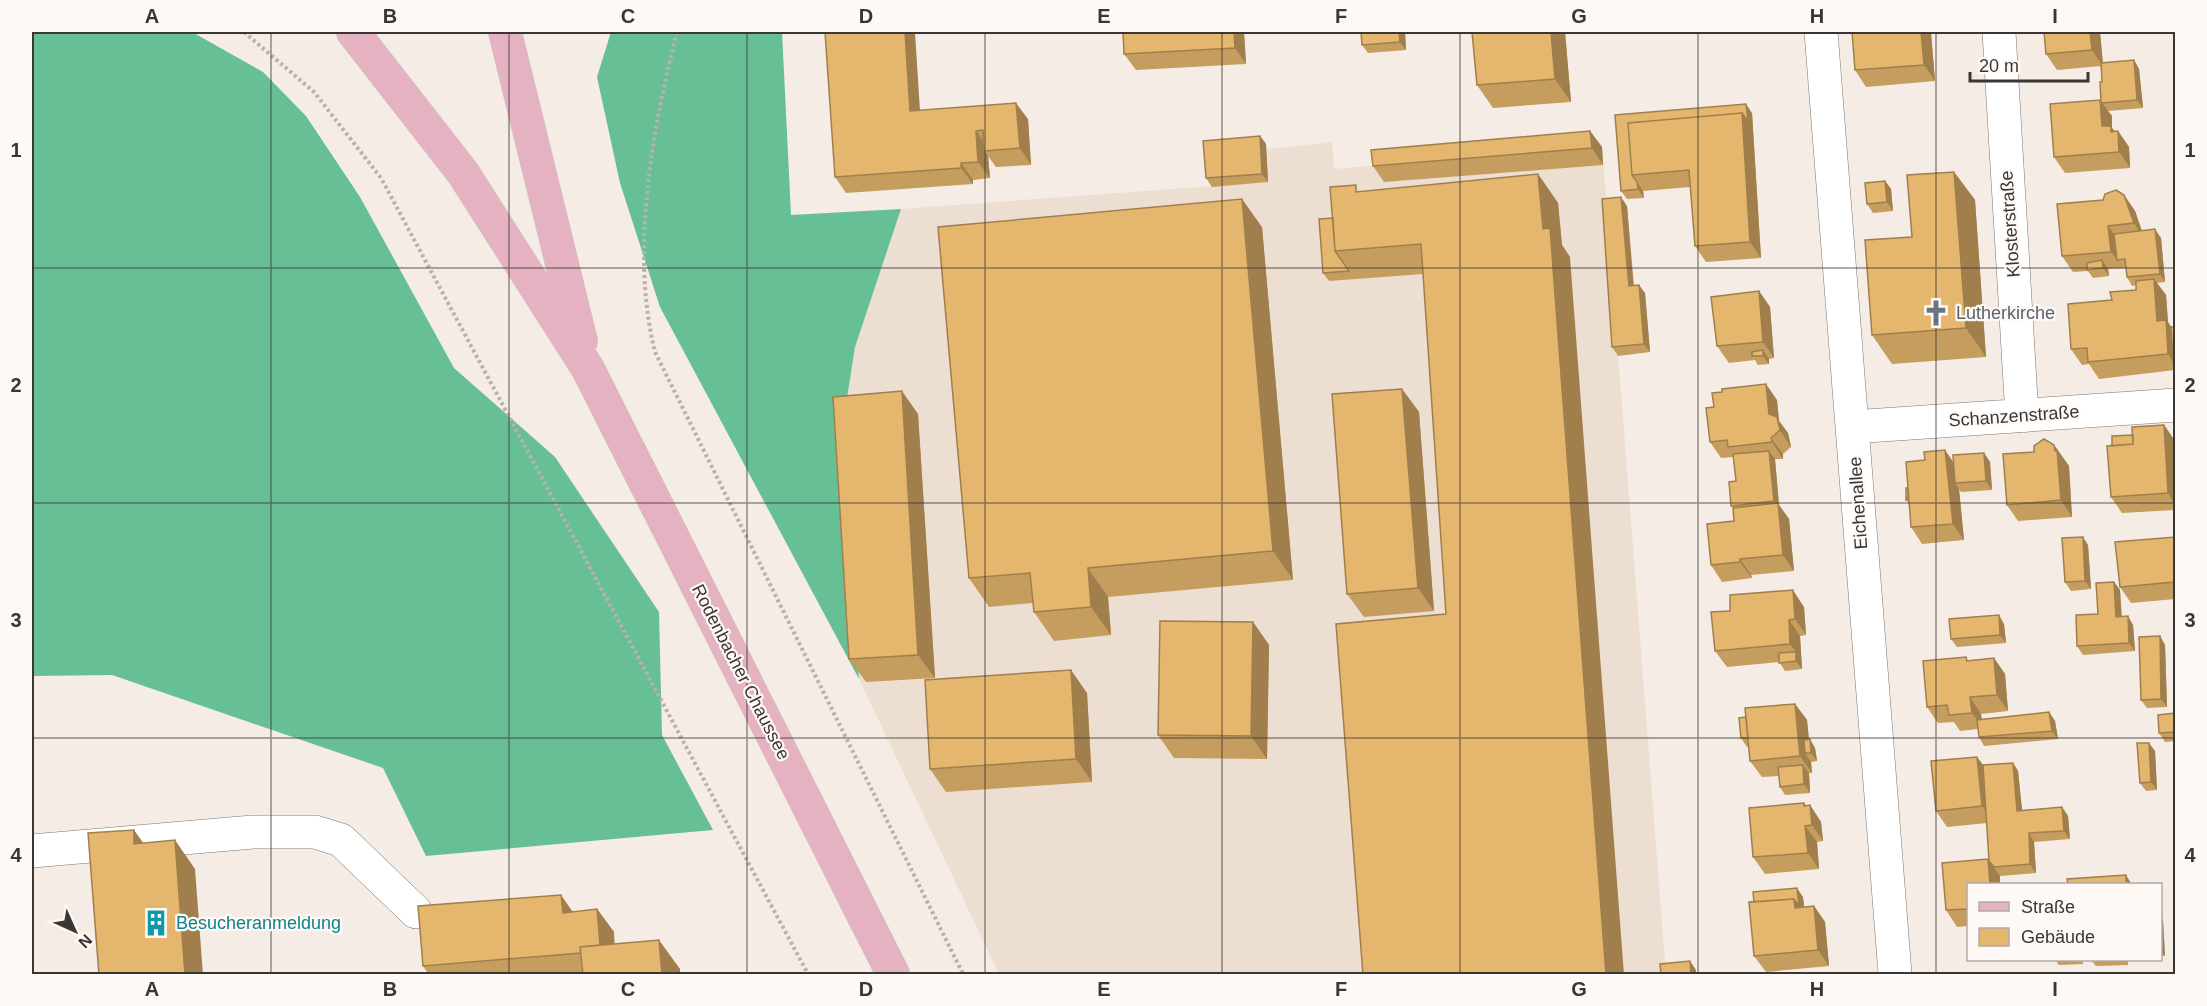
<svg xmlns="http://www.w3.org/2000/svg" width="2207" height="1006" font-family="Arial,sans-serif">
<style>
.built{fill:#edded2}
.forest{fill:#67bf96}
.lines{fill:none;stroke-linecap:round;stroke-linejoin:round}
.minor-casing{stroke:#7e7771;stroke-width:34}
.major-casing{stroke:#cccbca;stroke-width:34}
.path{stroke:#b8b1ac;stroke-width:4;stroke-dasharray:3 3;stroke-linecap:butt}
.minor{stroke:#fff;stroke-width:33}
.major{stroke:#e4b2c1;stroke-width:33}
.wall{fill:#c59d5e}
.shaded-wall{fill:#a07f4c}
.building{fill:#e5b66d;stroke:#a07f4c;stroke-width:1.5}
.grid{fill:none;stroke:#3a3634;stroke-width:1.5;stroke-opacity:0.55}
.labels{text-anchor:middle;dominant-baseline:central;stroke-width:4.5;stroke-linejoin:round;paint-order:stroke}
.street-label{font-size:18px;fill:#3a3634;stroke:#fff9f6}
.worship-label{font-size:18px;fill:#5b616d;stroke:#fff9f6;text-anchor:start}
.culture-label{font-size:18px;fill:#0d838f;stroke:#fff9f6;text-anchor:start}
.neatline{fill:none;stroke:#3a3634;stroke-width:2}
.grid-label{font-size:20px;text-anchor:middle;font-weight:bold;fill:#3a3634}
</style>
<rect width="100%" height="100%" fill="#f4ece5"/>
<path class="built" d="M1332 142 1334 169 1602 147 1666 974H999L859 679 840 443 855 347 901 209 1268 182 1267 149Z"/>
<path class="forest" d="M32 32H192L263 72 306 116 360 197 454 368 555 457 659 612 662 735 713 830 426 856 383 768 112 675 32 676Z
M611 32H782L791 215 901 209 855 347 840 443 859 679 660 307 620 183 597 77Z"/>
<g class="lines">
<g class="minor-casing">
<path id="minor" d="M1821 32 1895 974
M1999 32 2022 416
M1852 427 2176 405
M32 851 253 832H315L341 840 416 912"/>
</g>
<g class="major-casing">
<path id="major" d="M353 32 463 173 588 369 893 974
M505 32 581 341"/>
</g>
<path class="path" d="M244 32 314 92 381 178 808 974
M677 32C652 130 630 252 655 352L963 974"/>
<use href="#minor" class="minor"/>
<use href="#major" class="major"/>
</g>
<path class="wall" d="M1123 32H1244L1246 64 1136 70 1124 54Z
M1405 32 1406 50 1368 53 1362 45Z
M1472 32H1565L1571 102 1493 108 1477 85Z
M2044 32H2100L2103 63 2134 60 2139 69 2143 108 2108 111 2112 116V128L2115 131H2118L2129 147 2130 168 2065 173 2054 157 2100 100 2101 101 2102 82 2101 66 2057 70 2046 54Z
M1931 33 1935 81 1866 87 1855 70Z
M920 110 1028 119 1031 165 996 167 988 156 990 178 973 180V184L846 193 835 177Z
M1752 113 1761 258 1706 262 1695 246 1690 187 1643 191 1644 198 1627 199 1621 191 1615 115Z
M1590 131 1602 147 1603 165 1384 182 1373 166Z
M1260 136 1266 144 1268 182 1212 187 1206 178Z
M1954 172 1975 200 1986 357 1892 364 1872 335 1912 237Z
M1538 174 1558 203 1562 245 1570 257 1446 614 1423 274 1329 281 1323 273 1333 218 1360 192Z
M1885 181 1891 189 1893 211 1873 213 1867 204Z
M2124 195 2135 211 2142 231 2161 238 2165 282 2157 283 2166 295 2168 322 2171 327H2175V370L2099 379 2089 364 2082 365 2071 349 2112 300 2136 290V285L2132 286 2127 277 2126 268 2108 269 2109 276 2093 278 2088 271 2073 272 2062 256 2103 200Z
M1627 206 1634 285 1645 293 1650 352 1618 356 1612 347Z
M1262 227 1293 580 1108 597 1111 635 1054 641 1034 612 1033 603 989 607 969 578Z
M1759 291 1770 307 1774 358 1769 359V364L1758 365 1755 360 1729 363 1717 346Z
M1402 389 1419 412 1434 611 1364 617 1347 594Z
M1777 400 1779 421 1788 433 1791 447 1783 454V459H1775L1779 505 1789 519 1794 571 1751 575 1752 578 1722 582 1711 565 1734 521 1733 508 1731 506 1736 481 1733 457 1721 458 1710 442Z
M918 414 935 678 866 682 849 659Z
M2164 425 2175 441V510L2122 513 2111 497 2112 446 2133 435Z
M2054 445 2069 466 2072 517 2018 521 2007 505 2034 452Z
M1984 453 1990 462 1992 490 1961 492 1959 489 1964 540 1922 544 1911 527 1909 503 1906 500 1908 488 1925 460 1954 462Z
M2175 537V599L2131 603 2120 587Z
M2088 545 2091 589 2071 591 2065 582Z
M2114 582 2120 590 2122 617 2133 625 2135 651 2083 655 2077 646 2098 614Z
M1804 607 1806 635 1800 636 1802 669 1785 671 1779 662 1727 667 1715 651Z
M1253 622 1269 645 1267 759 1174 758 1158 735Z
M2004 624 2006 643 1957 647 1951 639Z
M2160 636 2165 645 2167 707 2147 708 2141 700Z
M1994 658 2005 674 2008 711 1981 714 1982 720 2049 712 2055 721 2058 739 1984 746 1979 737 1978 729 1960 731 1954 722 1938 723 1927 707 1969 660Z
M1087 693 1092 782 946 792 930 769Z
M1795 704 1807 720 1809 739 1815 748 1817 761 1811 762 1812 773H1809L1810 793 1785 795 1780 787 1779 776 1762 777 1750 761 1749 747H1747L1741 738 1746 717Z
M2175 713V741L2165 742 2159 733Z
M2155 751 2157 790 2146 791 2140 783Z
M1977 757 1983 765 2013 763 2018 771 2022 810 2062 807 2068 816 2070 839 2034 842 2036 873 2000 876V885H1968V926L1957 927 1946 910 1942 863 1988 859 1989 861 1987 823 1947 827 1936 811 1931 761Z
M1804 803 1806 806 1810 805 1821 822 1823 841 1817 842 1819 869 1765 874 1753 857Z
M1803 897 1804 907 1814 906 1825 922 1829 966 1766 972 1754 956V902Z
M597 909 614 932V944L680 969V975H429L423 966 573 912Z
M2160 917 2163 920 2165 956H2160Z
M2055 960H2083V964L2059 965Z
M2091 960H2128V965L2096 966Z"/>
<path class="shaded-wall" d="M905 32H915L921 127 910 111Z
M1234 32H1244L1246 64 1235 48Z
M1399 32H1405L1406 50 1400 42Z
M1551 32H1565L1571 102 1555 79Z
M1921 32H1929L1931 33 1935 81 1924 65Z
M2090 32H2100L2103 66 2092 50Z
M2134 60 2139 69 2143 108 2137 100Z
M2100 100 2112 116V128L2118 136V131L2129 147 2130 168 2102 126Z
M1016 103 1028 119 1031 165 1020 148Z
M1746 104 1752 113 1761 258 1750 242 1742 113Z
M976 131 988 147 984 151 988 156 990 178 978 162Z
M1590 131 1602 147 1603 165 1592 148Z
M1260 136 1266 144 1268 182 1262 174Z
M961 163 973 180V184L961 168Z
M1954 172 1975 200 1986 357 1966 328Z
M1538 174 1558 203 1562 245 1570 257 1624 975H1606Z
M1885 181 1891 189 1893 211 1887 202Z
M1637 182 1643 191 1644 198 1638 189Z
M2124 195 2135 211 2145 240 2134 223Z
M1621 197 1627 206 1634 294 1629 286Z
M1242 199 1262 227 1293 580 1273 551Z
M2108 226 2120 242 2117 260 2111 252Z
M2155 229 2161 238 2165 282 2160 274Z
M2102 260 2108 269 2109 276 2103 268Z
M2154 279 2166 295 2168 322 2175 334 2173 362 2168 354 2157 321Z
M1639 285 1645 293 1650 352 1644 344Z
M1759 291 1770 307 1774 358 1763 342Z
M1763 350 1769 359V364L1763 356Z
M1766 384 1777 400 1779 421 1788 433 1791 447 1769 414Z
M1402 389 1419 412 1434 611 1418 588Z
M902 391 918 414 935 678 918 655Z
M2164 425 2175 441V505L2168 493Z
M1771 438 1783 454V459L1772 442Z
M2054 445 2069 466 2072 517 2061 500Z
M1945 450 1956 466 1955 483 1959 489 1964 540 1953 524Z
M1769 451 1775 459 1779 505 1789 519 1794 571 1783 555 1778 508 1774 501Z
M1984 453 1990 462 1992 490 1986 481Z
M2083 537 2088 545 2091 589 2085 581Z
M1740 559 1751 575 1752 578 1740 562Z
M1088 568 1108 597 1111 635 1091 607Z
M2114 582 2120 590 2122 626 2116 617Z
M1793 590 1804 607 1806 635 1795 619Z
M1999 615 2004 624 2006 643 2000 635Z
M2128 616 2133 625 2135 651 2129 643Z
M1789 620 1800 636 1802 669 1796 661V652L1790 644Z
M1253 622 1269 645 1267 759 1251 736Z
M2160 636 2165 645 2167 707 2161 699Z
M1994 658 2005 674 2008 711 1997 695Z
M1071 670 1087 693 1092 782 1076 759Z
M1970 697 1981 714 1983 729 1972 713Z
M1795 704 1807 720 1810 753H1805L1811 762 1812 773 1800 756Z
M2049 712 2055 721 2058 739 2052 731Z
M1810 739 1815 748 1817 761 1811 753Z
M2149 743 2155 751 2157 790 2151 782Z
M1977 757 1989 773 1993 823 1982 806Z
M2013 763 2018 771 2023 819 2017 811Z
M1803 765 1809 773 1810 793 1804 784Z
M1804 803 1811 813 1810 805 1821 822 1823 841 1812 825 1804 806Z
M2062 807 2068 816 2070 839 2064 831Z
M1805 826 1817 842 1819 869 1808 853Z
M134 830 154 858 134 844Z
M2029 833 2034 842 2036 873 2030 864Z
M175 840 195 869 203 975H185Z
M1988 859 2000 876V885H1990Z
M2126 875 2132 885H2126Z
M1797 888 1803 897 1806 924 1795 908 1794 899Z
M561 895 577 918 563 913Z
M1814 906 1825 922 1829 966 1818 950Z
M597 909 614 932 616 974 600 951Z
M2160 917 2163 920 2165 956 2160 950Z
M659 940 680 969V975H662Z
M1690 961 1696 970V975H1691Z"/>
<path class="building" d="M825 32H905L910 111 1016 103 1020 148 984 151 983 130 976 131 978 162 961 163V168L835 177Z
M1123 32H1234L1235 48 1124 54Z
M1361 32H1399L1400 42 1362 45Z
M1472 32H1551L1555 79 1477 85Z
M1852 32H1921L1924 65 1855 70Z
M2044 32H2090L2092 50 2046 54Z
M2134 60 2137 100 2101 103 2100 82H2102L2101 63Z
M2100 100 2102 126H2111V132L2118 131 2119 152 2054 157 2050 104Z
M1746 104 1748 121 1742 113 1628 123 1632 175 1637 182 1638 189 1621 191 1615 115Z
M1742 113 1750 242 1695 246 1689 170 1632 175 1628 123Z
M1590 131 1592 148 1373 166 1371 150Z
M1260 136 1262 174 1206 178 1203 141Z
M1954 172 1966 328 1872 335 1865 240 1912 237 1907 175Z
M1538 174 1543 229 1550 228 1606 975H1363L1336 624 1446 614 1421 244 1335 251 1330 187 1356 185V192Z
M1885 181 1887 202 1867 204 1865 183Z
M2116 190 2124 195 2134 223 2108 226 2111 252 2062 256 2057 204 2103 200 2105 194Z
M1621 197 1629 286 1639 285 1644 344 1612 347 1602 199Z
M1242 199 1273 551 1088 568 1091 607 1034 612 1030 573 969 578 938 227Z
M1333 218 1335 251 1349 271 1323 273 1319 219Z
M2155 229 2160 274 2127 277 2125 259 2117 260 2114 234Z
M2102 260 2103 268 2087 270V263Z
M2154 279 2157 321 2166 320 2168 354 2088 362 2087 348 2071 349 2068 304 2112 300 2110 292 2136 290V281Z
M1759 291 1763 342 1717 346 1711 297Z
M2171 327H2175V361L2173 362Z
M1763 350V356H1752V352Z
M1766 384 1769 414 1777 417 1780 430 1771 438 1772 442 1728 447 1727 440 1710 442 1706 408 1714 407 1712 393 1722 392V389Z
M1402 389 1418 588 1347 594 1332 394Z
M902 391 918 655 849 659 833 397Z
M2164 425 2168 493 2111 497 2107 446 2133 444 2132 427Z
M2133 435V444L2112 446V436Z
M2044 439 2054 445 2055 451 2057 450 2061 500 2007 505 2003 454 2034 452V446Z
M1945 450 1953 524 1911 527 1906 462 1925 460 1924 452Z
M1769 451 1774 501 1731 506 1729 482 1736 481 1733 454Z
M1984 453 1986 481 1955 483 1953 455Z
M1906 488H1908V499L1906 500Z
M1778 503 1783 555 1740 559V562L1711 565 1707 524 1734 521 1733 508Z
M2083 537 2085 581 2065 582 2062 538Z
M2175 537V582L2120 587 2115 542Z
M2114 582 2116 617 2128 616 2129 643 2077 646 2076 615 2098 614 2096 583Z
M1793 590 1795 619 1789 620 1790 644 1715 651 1711 612 1730 611V595Z
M1999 615 2000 635 1951 639 1949 619Z
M1160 621 1253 622 1251 736 1158 735Z
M2160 636 2161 699 2141 700 2139 637Z
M1796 652V661L1779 663V653Z
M1966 657 1967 661 1994 658 1997 695 1970 697 1972 713 1949 715 1947 705 1927 707 1923 661Z
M1071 670 1076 759 930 769 925 680Z
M1795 704 1800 756 1750 761 1745 708Z
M2049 712 2052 731 1979 737 1977 720Z
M2175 713V732L2159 733 2158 715Z
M1746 717 1748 738H1741L1739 718Z
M1810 739 1811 753H1805L1804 740Z
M2137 743H2149L2151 782 2140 783Z
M1977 757 1982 806 1936 811 1931 761Z
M2013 763 2017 811 2062 807 2064 831 2029 833 2030 864 1994 867 1989 861 1983 765Z
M1803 765 1804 784 1780 787 1778 767Z
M1804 803V806L1810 805 1812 825 1805 826 1808 853 1753 857 1749 808Z
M134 830V844L175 840 185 975H99L88 833Z
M1988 859 1990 885H1968V909L1946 910 1942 863Z
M2126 875V885H2068L2067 879Z
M1797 888 1799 906 1794 899 1754 902 1753 892Z
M561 895 563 913 597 909 600 945 580 947 581 953 423 966 418 906Z
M1794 899 1795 908 1814 906 1818 950 1754 956 1749 902Z
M659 940 662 975H583L580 947Z
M1690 961 1691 975H1661L1660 964Z"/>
<path class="grid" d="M271 32V974M509 32V974M747 32V974M985 32V974M1222 32V974M1460 32V974M1698 32V974M1936 32V974M32 268H2176M32 503H2176M32 738H2176"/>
<defs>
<g id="church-bare" transform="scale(2.07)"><path d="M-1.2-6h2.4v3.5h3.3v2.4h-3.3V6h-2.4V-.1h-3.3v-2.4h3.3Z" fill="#6b7280" stroke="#fff9f6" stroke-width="2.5" paint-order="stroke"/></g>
<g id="building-bare" transform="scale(2.07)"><path d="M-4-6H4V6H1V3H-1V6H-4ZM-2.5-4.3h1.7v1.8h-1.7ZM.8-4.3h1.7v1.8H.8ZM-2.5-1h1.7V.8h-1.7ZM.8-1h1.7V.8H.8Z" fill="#0f9aa8" stroke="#fff9f6" stroke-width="2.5" paint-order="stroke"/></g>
</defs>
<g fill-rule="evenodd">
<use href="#church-bare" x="1936" y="313"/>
<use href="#building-bare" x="156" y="923"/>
</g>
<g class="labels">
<g class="street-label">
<text transform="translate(2010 224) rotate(-94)">Klosterstraße</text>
<text transform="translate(2014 416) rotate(-4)">Schanzenstraße</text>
<text transform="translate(1858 503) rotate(-94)">Eichenallee</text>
<text transform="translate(741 672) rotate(63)">Rodenbacher Chaussee</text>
</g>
<g class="worship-label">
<text x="1956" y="313">Lutherkirche</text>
</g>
<g class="culture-label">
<text x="176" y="923">Besucheranmeldung</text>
</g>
</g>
<rect width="2207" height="1006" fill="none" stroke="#fff9f6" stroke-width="66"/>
<rect x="1967" y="883" width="195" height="78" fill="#fff9f6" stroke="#b0aba8" stroke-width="1.5"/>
<rect x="1979" y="902" width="30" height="9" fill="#e4b2c1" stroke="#b0aba8" stroke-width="1.5"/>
<text x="2021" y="913" font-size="18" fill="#3a3634">Straße</text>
<rect x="1979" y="928" width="30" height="18" fill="#e5b66d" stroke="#b0aba8" stroke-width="1.5"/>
<text x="2021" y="943" font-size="18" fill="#3a3634">Gebäude</text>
<g transform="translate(75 931) rotate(135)" stroke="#fff9f6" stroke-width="4.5" paint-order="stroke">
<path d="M0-4.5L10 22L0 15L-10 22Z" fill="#3a3634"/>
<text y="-9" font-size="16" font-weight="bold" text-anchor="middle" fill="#3a3634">N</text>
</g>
<path d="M1970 72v9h118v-9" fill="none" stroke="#3a3634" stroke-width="3"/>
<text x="1979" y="72" font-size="18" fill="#3a3634" stroke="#fff9f6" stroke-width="4.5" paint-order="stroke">20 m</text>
<rect x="33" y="33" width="2141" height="940" class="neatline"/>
<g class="grid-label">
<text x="152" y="23">A</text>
<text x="390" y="23">B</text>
<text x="628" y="23">C</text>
<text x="866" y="23">D</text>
<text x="1104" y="23">E</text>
<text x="1341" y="23">F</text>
<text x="1579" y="23">G</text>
<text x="1817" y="23">H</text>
<text x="2055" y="23">I</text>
<text x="16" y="157">1</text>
<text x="2190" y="157">1</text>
<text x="16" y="392">2</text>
<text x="2190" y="392">2</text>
<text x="16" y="627">3</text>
<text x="2190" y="627">3</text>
<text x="16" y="862">4</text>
<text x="2190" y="862">4</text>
<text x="152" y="996">A</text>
<text x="390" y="996">B</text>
<text x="628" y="996">C</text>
<text x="866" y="996">D</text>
<text x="1104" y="996">E</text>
<text x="1341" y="996">F</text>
<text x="1579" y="996">G</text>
<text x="1817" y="996">H</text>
<text x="2055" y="996">I</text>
</g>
</svg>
